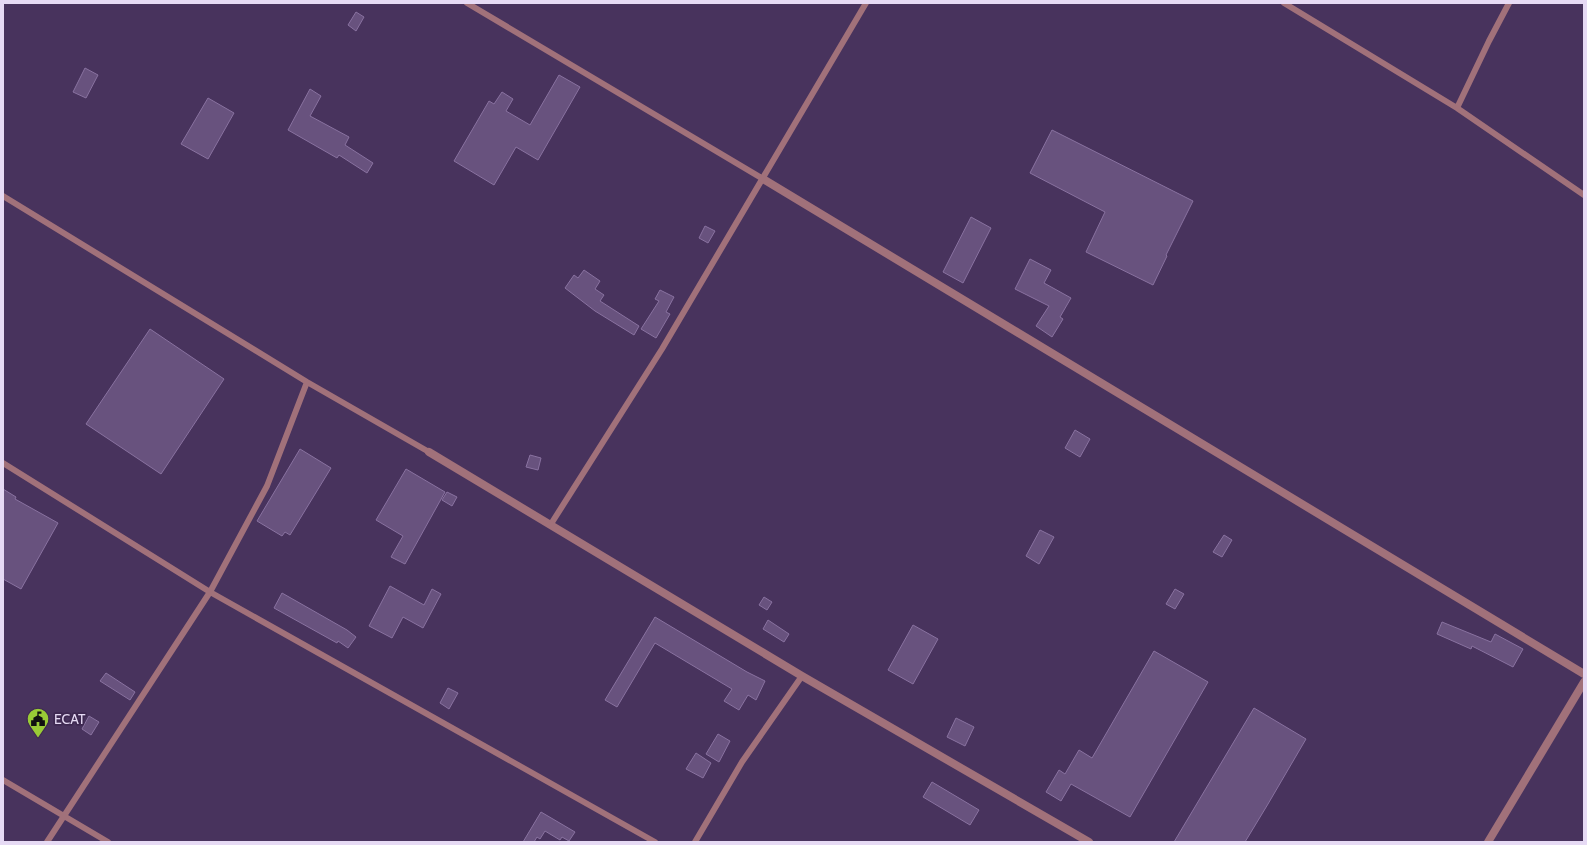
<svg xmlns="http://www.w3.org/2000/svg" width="1587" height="845" font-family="Cabin,sans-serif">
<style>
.building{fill:#68527e;stroke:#8972a0}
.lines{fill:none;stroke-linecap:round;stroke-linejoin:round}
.lane{stroke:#a1717a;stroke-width:6}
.street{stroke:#a1717a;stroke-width:8}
.labels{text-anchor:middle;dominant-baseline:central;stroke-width:3.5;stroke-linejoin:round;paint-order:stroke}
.poi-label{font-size:14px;fill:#e6daf4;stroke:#3e2951;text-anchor:start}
</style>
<rect width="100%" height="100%" fill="#48335d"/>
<path class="building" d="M356 12 364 17 356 31 348 25Z
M85 68 98 75 86 98 73 92Z
M559 75 580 87 538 160 516 147 494 185 454 161 489 101 494 104 502 92 513 99 506 111 530 125Z
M310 89 321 96 310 116 349 137 345 145 373 163 367 173 339 155 337 158 288 130Z
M208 98 234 113 208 159 181 144Z
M1052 130 1193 201 1166 255 1167 256 1153 285 1086 252 1105 212 1030 173Z
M971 217 991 228 963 283 943 272Z
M705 226 715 231 708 243 699 238Z
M1030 259 1051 270 1044 283 1071 298 1060 317 1063 319 1052 337 1036 326 1049 306 1015 289Z
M584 270 600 281 595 289 604 295 600 301 639 326 634 335 595 311 565 288 574 275 578 278Z
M660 290 674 297 666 312 670 314 656 338 641 329 659 301 655 299Z
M150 329 224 379 161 474 86 424Z
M1075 430 1090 439 1080 457 1065 448Z
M300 449 331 468 290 535 285 532 282 536 257 521Z
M530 455 541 458 538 470 526 467Z
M406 469 445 492 405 564 391 557 403 536 376 520Z
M3 489 16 497 15 499 58 523 21 589 3 579Z
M447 492 457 497 452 506 442 500Z
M1040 530 1054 537 1039 564 1026 556Z
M1224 535 1232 540 1222 557 1213 552Z
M390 586 424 605 432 589 441 594 423 628 403 617 392 638 369 626Z
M1175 589 1184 594 1175 609 1166 604Z
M282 593 347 630 356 637 348 648 338 641 337 643 274 608Z
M764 597 772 602 767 610 759 605Z
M655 617 747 672 765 681 756 700 748 695 739 710 724 701 732 689 655 643 617 707 605 700Z
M768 620 789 634 784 642 763 629Z
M1442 622 1491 642 1495 634 1523 649 1513 667 1472 646 1471 649 1437 634Z
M913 625 938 639 913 684 888 670Z
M1154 651 1208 682 1130 817 1071 784 1061 801 1046 792 1059 770 1065 774 1079 750 1092 758Z
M106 673 135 692 130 700 100 681Z
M448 688 458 693 449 709 440 703Z
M1254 708 1306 739 1268 804 1245 842H1174Z
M89 716 99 722 91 735 82 729Z
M956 718 974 727 965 746 947 737Z
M718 734 730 741 719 762 706 754Z
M696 753 711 763 703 778 686 769Z
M932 782 979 810 970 825 923 797Z
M541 812 575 832 569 841 562 837 560 840 545 831 540 839 537 837 534 842H523Z"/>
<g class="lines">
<path class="lane" d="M467 3 763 179
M1284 3 1457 108 1584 195
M1457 108 1489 41 1509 3
M3 196 307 382 429 452
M3 463 210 592 655 842
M551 524 662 349 866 3
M3 780 108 842
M47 842 210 592 267 486 307 382
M695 842 742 762 802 676"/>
<path class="street" d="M763 179 1584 674
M429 452 802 676 1089 842
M1488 842 1584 682"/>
</g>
<defs>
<g id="civic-pin" transform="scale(1.15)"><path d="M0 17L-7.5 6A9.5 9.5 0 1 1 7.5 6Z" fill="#99cb36" stroke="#3e2951"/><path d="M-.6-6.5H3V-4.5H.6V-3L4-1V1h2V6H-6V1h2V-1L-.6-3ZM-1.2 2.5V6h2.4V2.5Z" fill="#111"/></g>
</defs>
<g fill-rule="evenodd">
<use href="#civic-pin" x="38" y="719"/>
</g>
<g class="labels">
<g class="poi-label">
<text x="54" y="719">ECAT</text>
</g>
</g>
<rect width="1587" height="845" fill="none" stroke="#e6daf4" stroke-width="8"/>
</svg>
